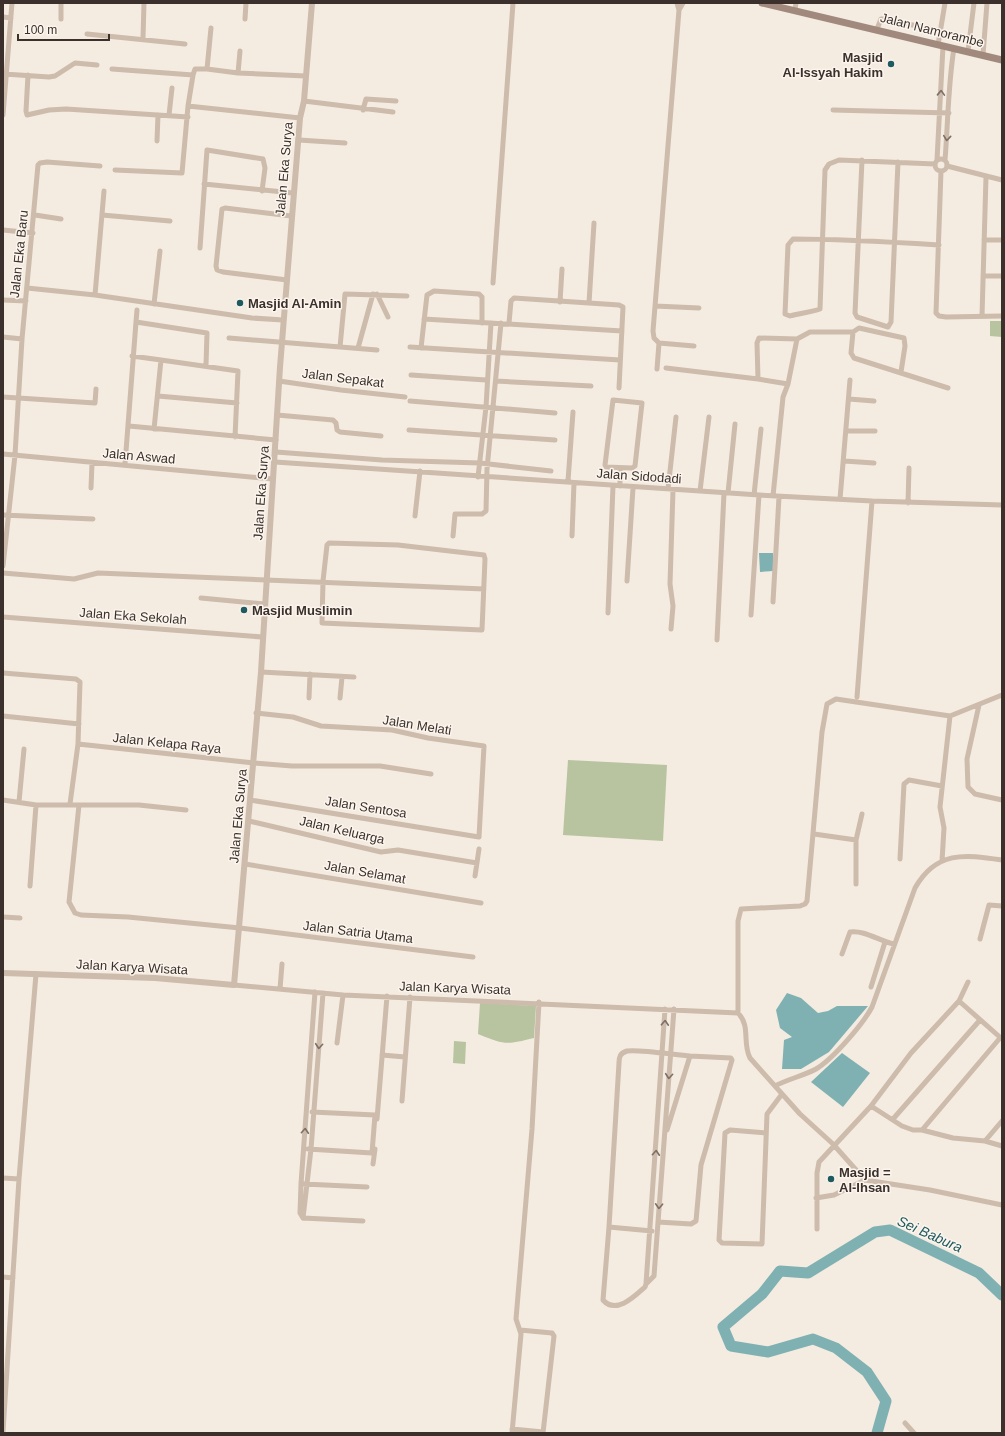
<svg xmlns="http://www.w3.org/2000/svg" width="1005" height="1436" font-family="Arial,sans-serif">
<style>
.green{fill:#b8c4a0}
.water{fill:#7fb0b2}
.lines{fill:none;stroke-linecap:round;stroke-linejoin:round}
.river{stroke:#7fb0b2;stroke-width:11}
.minor{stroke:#cdbbac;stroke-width:5}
.tertiary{stroke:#cdbbac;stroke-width:6}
.secondary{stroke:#a18a7d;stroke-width:7}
.oneway{stroke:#7d6f65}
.poi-dot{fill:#1f5a5e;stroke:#fbf5ee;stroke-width:1.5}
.labels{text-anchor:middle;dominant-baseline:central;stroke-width:3;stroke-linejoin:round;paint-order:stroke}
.street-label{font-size:13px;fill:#3b302b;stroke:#fbf5ee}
.poi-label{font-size:13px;font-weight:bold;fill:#3b302b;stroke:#fbf5ee;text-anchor:start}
.water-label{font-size:14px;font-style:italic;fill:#1f5a5e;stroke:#fbf5ee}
</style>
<rect width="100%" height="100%" fill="#f4ebe1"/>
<path class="green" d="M990 321H1002V337L990 336Z
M568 760 667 765 663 841 563 835Z
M480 1003 536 1006 534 1038C505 1045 506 1045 478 1034Z
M454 1041 466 1042 465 1064 453 1063Z"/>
<path class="water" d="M759 553H773V571L760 572Z
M787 993 801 998 818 1013 828 1011 837 1006H868L829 1052 801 1069H782L784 1040 792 1037 780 1028 776 1010Z
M842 1053 870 1073 843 1107 811 1082Z"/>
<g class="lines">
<path class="river" d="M877 1433 886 1401 867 1372 836 1348 813 1339 768 1352 731 1346 723 1327 762 1294 780 1271 808 1273 875 1232 890 1230 979 1273 1002 1295"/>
<path class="minor" d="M679 10 683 3
M795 10 796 3
M3 17 11 18
M61 19V3
M245 19 246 3
M877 29 881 19H884L941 31
M87 34 185 44
M143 38 144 3
M938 45 945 3
M968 51 974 3
M983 55 987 3
M112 69 193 75
M207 69 211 28
M238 73 240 51
M4 74 49 77 55 76 75 63 97 65
M28 75 26 111 27 115 49 110 66 109 188 117
M304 101 393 112
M188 106 300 118
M363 110 366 99 396 101
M833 110 949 113
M3 115 12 3
M169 115 172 88
M299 140 345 143
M157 141 158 115
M935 165a6 6 0 1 1 12 0a6 6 0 1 1-12 0Z
M862 160 855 313 857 317 888 327 891 322 898 162
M937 160 943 46
M945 160C948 123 948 85 954 48
M935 164 839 160 829 164 825 170 820 309C817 311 796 314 790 316L785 314 788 245 793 239C841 239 891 242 939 245
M947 166 1002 180
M115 170 182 173 188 106 193 75 195 69H207L238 73 306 76
M941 171 936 313 939 316 946 317 1002 316
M204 184 293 193
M35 215 61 219
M102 215 170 221
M594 223 589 303 619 305 623 307 619 388
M3 230 33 233
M984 240H1002
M200 248 207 150 263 159 265 168 262 191
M983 276H1002
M287 280 223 272 217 270 216 266 222 209 225 208 291 216
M493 283 513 3
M27 288 95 295 252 318 283 320
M377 294 388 317
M95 295 104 191
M3 300 26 301
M560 302 562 269
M154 304 160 251
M655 306 699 308
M982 316 986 177
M424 319 622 331
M136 322 137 310
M509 323 511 301 514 298 589 303
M853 332 851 353 854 358 948 388
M3 337 22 339
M229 338 377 350
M659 343 694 346
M340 347 345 294 407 296
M410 347 620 360
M358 348 373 294
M421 348 427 295 434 291 479 294 482 297V323
M132 356 161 360
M666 368 758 379 788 384
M657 369 659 343 654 338 653 331 679 10 677 3
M411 375 486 380
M758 379 757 343 759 338 797 339 810 332H853L859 328 904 338 905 346 901 372
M279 381 341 390 405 397
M496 381 591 386
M158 396 237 403
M3 397 95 403 96 389
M849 399 874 401
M613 400 642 403 635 466 632 468 606 467 605 465Z
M410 401 555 413
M277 415 333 420 336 423 337 430 340 432 381 436
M129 426 276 440
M154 429 161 360 238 371 235 437
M409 430 555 440
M847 431H875
M276 452 382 460 480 463 551 471
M3 454 273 479
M844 461 874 463
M275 462 759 495 872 501 1002 505
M125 464 136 322 207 333 206 365
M478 477 486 407 491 323
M568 481 573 412
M620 486V468
M91 488 92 463
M668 489 676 417
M700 491 709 417
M728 493 735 424
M754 495 761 429
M773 496 783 397 788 384 797 339
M840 499 850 380
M908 503 909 468
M3 515 93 519
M415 516 420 471
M453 536 455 514H482L486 511 487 469 501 323
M572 536 574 483
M329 543 398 545 484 555 485 559 482 630 322 623 323 581 327 545Z
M3 566 15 455 22 339 38 165 40 163 47 162 100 166
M3 573 74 579 98 573 484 589
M627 581 633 488
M201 598 264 604
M773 602 779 497
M608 613 613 486
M751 615 759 495
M3 617 262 637
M671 629 673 606 670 584 673 490
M717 640 724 493
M261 672 354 677
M3 673 76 679 80 682 78 744 70 804
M857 697 872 501
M309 698 310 674
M340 698 342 677
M979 705 967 759 968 787 975 794 1002 800
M3 716 79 724
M78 744 254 763 292 766H380L431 774
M3 800 36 805H139L186 810
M250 800 479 837 484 746 428 738 392 730 321 726 293 717 256 713
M19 802 24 749
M79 805 69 902 75 913 81 915 128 917 240 928 473 957
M249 821 381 852 398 850 477 863
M814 834 856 840
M900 859 904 784 909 780 942 786
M942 861 944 828 940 807 950 716
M245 864 481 903
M475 876 479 849
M856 884V840L862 814
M30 886 36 805
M3 917 20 918
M980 939 989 905 1002 906
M842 954 850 932C865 930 879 941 894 944
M234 985 343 995 738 1013C751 1026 742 1043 750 1058L800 1114 833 1144 865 1180 930 1190 1002 1205
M871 987 885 942
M280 989 282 964
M959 1001 1002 1039
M665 1009 646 1284 654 1276 674 1009
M738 1013V921L741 909 800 906 805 904 807 901 822 732 827 704 836 699 950 716 1002 695
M337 1043 343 995
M382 1055 405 1057
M775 1086C788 1079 803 1076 816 1069 833 1059 863 1024 872 1007L915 888C936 851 964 854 1002 860
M402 1101 410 997
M871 1106 902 1126 913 1130H922L953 1138 985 1141 1002 1146
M377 1119 387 996
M893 1119 980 1020
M922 1130 1000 1038
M766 1133 730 1130 725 1133 719 1240 722 1243 762 1244 767 1114 782 1094
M985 1141 1002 1121
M308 1149 372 1153 375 1115 312 1112
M373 1164 375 1149
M3 1178 19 1179
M304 1184 367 1187
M816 1198 834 1195 865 1180
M303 1218 300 1213 301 1184 315 992
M303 1218 311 1149 323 993
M303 1218 363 1221
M658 1222 691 1224 696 1221 701 1165 732 1060 731 1058 690 1056
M609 1227 652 1231
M817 1229V1173L819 1162 871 1106 911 1053 959 1001 968 982
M3 1277 13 1278
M646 1284 645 1287C635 1296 616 1315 603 1300L609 1227 619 1063C619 1057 620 1053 627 1051 638 1049 676 1055 690 1056L667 1130
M520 1330 552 1333 554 1336 543 1433
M905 1423 914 1433
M512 1429 543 1432
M3 1432 19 1179 36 974
M512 1433 521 1334 516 1319 532 1129 539 1002"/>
<path class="tertiary" d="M3 973 155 978 234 985 261 672 280 367 300 118 304 101 312 3"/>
<path class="secondary" d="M762 3 1002 60"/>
</g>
<defs><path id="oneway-chevron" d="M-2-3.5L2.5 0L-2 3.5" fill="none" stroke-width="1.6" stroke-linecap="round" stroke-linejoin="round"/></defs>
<g class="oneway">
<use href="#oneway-chevron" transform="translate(941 93) rotate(-88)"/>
<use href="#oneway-chevron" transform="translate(947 138) rotate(96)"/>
<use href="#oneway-chevron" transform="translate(665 1023) rotate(-87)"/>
<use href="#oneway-chevron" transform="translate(319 1046) rotate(95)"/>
<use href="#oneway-chevron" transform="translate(669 1076) rotate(95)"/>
<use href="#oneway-chevron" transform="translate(305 1131) rotate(-86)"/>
<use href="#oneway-chevron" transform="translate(656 1153) rotate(-86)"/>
<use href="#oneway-chevron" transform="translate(659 1206) rotate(93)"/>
</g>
<g class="poi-dot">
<circle cx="891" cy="64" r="4"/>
<circle cx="240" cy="303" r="4"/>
<circle cx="244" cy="610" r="4"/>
<circle cx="831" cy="1179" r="4"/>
</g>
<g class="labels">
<g class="street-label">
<text transform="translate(932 30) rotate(14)">Jalan Namorambe</text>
<text transform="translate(284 169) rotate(-85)">Jalan Eka Surya</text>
<text transform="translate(19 254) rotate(-84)">Jalan Eka Baru</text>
<text transform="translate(343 378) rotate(7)">Jalan Sepakat</text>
<text transform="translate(139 456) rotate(5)">Jalan Aswad</text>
<text transform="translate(639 476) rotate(4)">Jalan Sidodadi</text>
<text transform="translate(261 493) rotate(-86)">Jalan Eka Surya</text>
<text transform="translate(133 616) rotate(4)">Jalan Eka Sekolah</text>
<text transform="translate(417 725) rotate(9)">Jalan Melati</text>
<text transform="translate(167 743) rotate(6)">Jalan Kelapa Raya</text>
<text transform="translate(366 807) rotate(9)">Jalan Sentosa</text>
<text transform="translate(238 816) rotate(-85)">Jalan Eka Surya</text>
<text transform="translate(342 830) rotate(13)">Jalan Keluarga</text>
<text transform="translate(365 872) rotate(10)">Jalan Selamat</text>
<text transform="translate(358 932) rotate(7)">Jalan Satria Utama</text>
<text transform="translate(132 967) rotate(3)">Jalan Karya Wisata</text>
<text transform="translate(455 988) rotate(2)">Jalan Karya Wisata</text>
</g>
<g class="poi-label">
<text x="883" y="57" text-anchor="end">Masjid<tspan x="883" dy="15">Al-Issyah Hakim</tspan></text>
<text x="248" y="303">Masjid Al-Amin</text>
<text x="252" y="610">Masjid Muslimin</text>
<text x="839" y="1172">Masjid =<tspan x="839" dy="15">Al-Ihsan</tspan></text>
</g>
<g class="water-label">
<text transform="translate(930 1234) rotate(24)">Sei Babura</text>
</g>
</g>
<rect width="1005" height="1436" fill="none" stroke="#3b302b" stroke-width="8"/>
<path d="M18 34v6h91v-6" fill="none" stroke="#3b302b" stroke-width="2"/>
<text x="24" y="34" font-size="12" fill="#3b302b" stroke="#fbf5ee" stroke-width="3" paint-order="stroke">100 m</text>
</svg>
